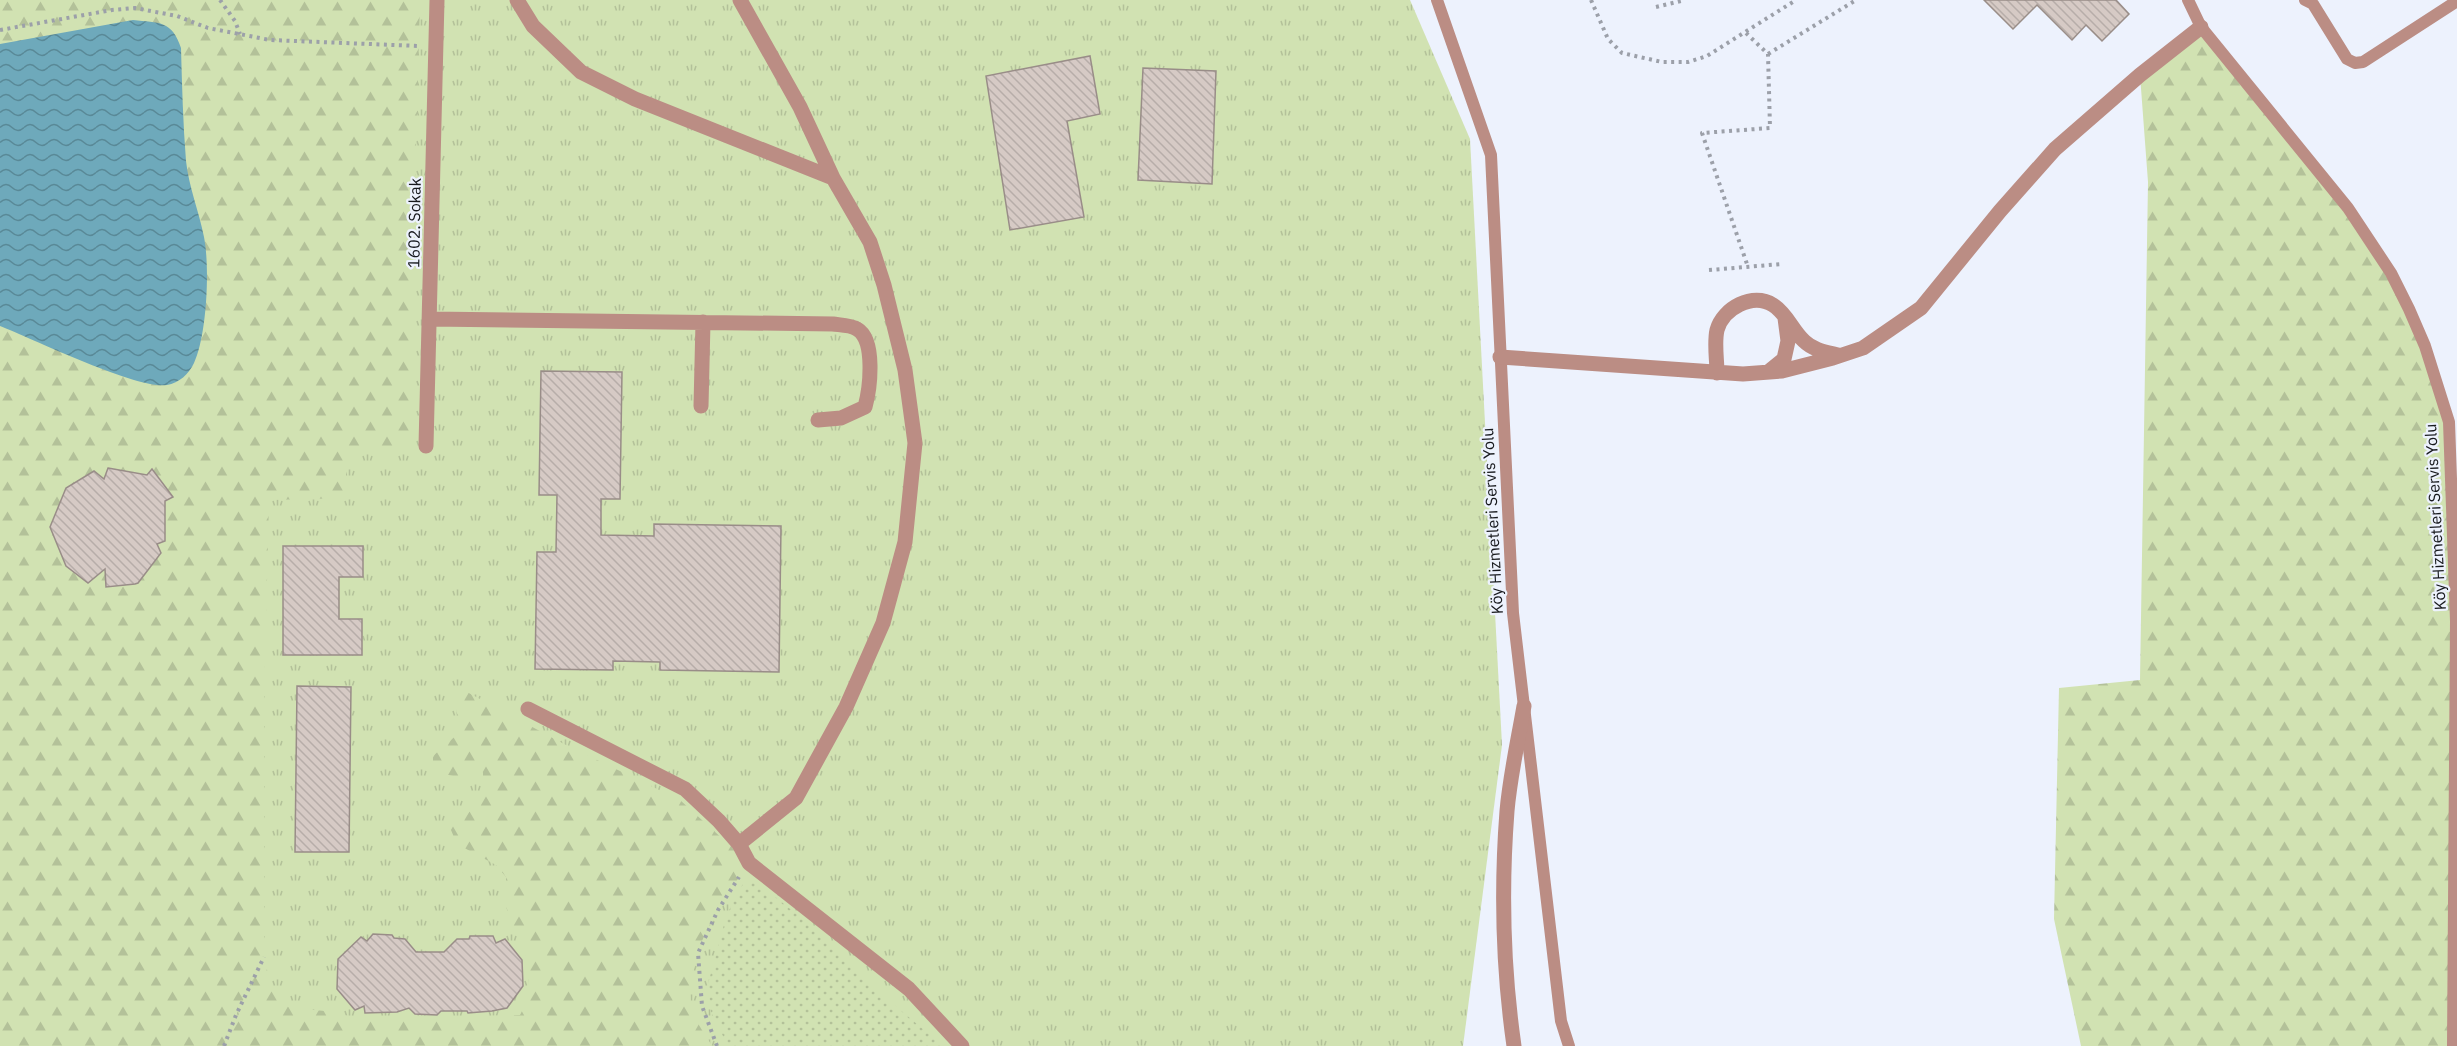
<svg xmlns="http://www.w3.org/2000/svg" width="2457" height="1046" font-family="'IBM Plex Sans',sans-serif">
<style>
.grass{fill:url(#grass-tufts)}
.forest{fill:url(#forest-firs)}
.park{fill:url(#park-dots)}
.water{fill:url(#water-waves)}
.building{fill:url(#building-back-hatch);stroke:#998d88;stroke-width:1.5}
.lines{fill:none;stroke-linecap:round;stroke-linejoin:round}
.path{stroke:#9ca0a9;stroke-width:4;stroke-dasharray:3 4.5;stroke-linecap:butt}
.service{stroke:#bb8d84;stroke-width:12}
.minor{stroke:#bb8d84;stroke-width:15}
.labels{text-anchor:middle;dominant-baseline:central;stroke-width:4.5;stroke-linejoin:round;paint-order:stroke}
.street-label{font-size:16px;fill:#17191d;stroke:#edf2fd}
</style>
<defs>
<pattern id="grass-tufts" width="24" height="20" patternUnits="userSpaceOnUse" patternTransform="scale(1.5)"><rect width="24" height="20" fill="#d1e2b2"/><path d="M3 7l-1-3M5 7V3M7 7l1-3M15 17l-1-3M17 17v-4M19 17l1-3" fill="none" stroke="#b3c199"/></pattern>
<pattern id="forest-firs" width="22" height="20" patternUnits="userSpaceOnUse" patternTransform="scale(1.5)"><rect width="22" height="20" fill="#d1e2b2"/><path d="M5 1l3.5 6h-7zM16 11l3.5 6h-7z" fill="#b3c199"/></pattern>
<pattern id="park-dots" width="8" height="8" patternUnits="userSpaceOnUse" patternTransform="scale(1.5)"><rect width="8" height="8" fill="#d1e2b2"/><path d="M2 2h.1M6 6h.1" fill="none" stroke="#b3c199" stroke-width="1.8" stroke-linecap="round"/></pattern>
<pattern id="water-waves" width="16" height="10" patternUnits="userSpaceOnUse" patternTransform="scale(1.5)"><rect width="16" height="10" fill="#6ea9bb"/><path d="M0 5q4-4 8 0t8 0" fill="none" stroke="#598997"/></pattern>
<pattern id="building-back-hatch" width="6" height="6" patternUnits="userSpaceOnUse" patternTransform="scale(1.5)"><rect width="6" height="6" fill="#d6cac5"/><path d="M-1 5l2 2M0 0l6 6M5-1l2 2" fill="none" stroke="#b7ada9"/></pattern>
</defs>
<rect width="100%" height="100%" fill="#edf2fd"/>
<path class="grass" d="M0 0H1410L1470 139 1502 745 1463 1046H0Z"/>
<path class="forest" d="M0 0H420L412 300 411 446 346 447V498L269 500 264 702V957L271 986 280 1003 291 1008 325 1011 367 1020 520 1015 526 1003 530 968 506 907V877L496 865 457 844 448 823 466 816 483 794V772C463 777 449 781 433 765V756L460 732 454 697 465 691 564 744 680 800 749 863C721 903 685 953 691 1005 692 1018 706 1035 712 1046H225L255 977 236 1015 224 1046H0Z
M2201 27 2308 158 2391 273 2449 422 2453 1046H2081L2054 919 2059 688 2140 680 2148 182 2140 75Z"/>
<path class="park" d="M753 879 805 921 867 982 943 1046H728L711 1012 708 984 725 921 734 898 743 884Z"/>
<path class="water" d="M133 20C159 23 172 20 181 48 182 85 183 124 186 161 189 188 199 211 204 237 210 267 207 335 194 363 189 374 179 383 167 385 138 390 33 339 0 326V44Z"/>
<path class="building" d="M1984 0H2116L2129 14 2102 41 2086 25 2072 40 2037 5 2013 29Z
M1090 56 1100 114 1067 121 1084 217 1010 230 986 76Z
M1143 68 1216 71 1212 184 1138 180Z
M541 371 622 372 620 499H601V535L654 536V524L781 526 779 672 660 670V662L613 661V670L535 669 537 552H556L557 495H539Z
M108 468 147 475 152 469 173 497 165 501V541L157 544 161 553 138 583 135 584 106 587 105 569 88 583 66 566 50 527 66 488 94 471 104 479Z
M283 546H363V577H339V619H362V655H283Z
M297 686 351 687 349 852H295Z
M373 934 392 935 394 938 405 939 416 952H444L457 939H469L470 936H493L496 943 505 939 522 960 523 986 507 1008 492 1011 468 1013 467 1011H441L437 1015 415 1014 409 1008 397 1012 365 1013 364 1006 355 1010 337 989 338 959 361 937 367 941Z"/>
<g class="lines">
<path class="path" d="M220 0 235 21 240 34
M1591 0 1608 39 1622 53 1662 62H1688L1707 56 1796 0
M1656 7 1685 0
M0 30 112 10 135 8 177 16 208 28 270 40 419 46
M1746 33 1768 54 1770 128 1702 133 1748 267
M1768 54 1856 0
M1709 270 1782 264
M224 1046 236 1015 264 957
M717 1046 702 1006 698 953 718 910 739 877"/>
<path class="service" d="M1437 0 1491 155 1513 613 1561 1021 1569 1046
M2188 0 2201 27 2348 208 2391 273 2409 309 2425 346 2449 422 2456 621 2453 1046
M2305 0 2313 4 2347 59 2355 63 2363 62 2457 1"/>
<path class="minor" d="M517 0 533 26 581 72 635 99 833 178 870 242 884 285 905 370 915 443 905 542 883 623 846 707 796 798 739 844 749 863 909 989 962 1046
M740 0 800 107 833 178
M430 319 833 324C840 325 851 325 857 329 876 340 870 389 865 407L841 418 818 420
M1500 357 1743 374 1782 371 1833 358 1863 348 1921 308 2000 211 2055 149 2140 75 2201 27
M1768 372 1784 359 1788 341 1785 318
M1717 373C1717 360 1714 343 1717 330 1723 308 1753 292 1773 305 1787 314 1792 330 1804 341 1813 350 1826 352 1838 355
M701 406 703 322
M426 446 437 0
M528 709 685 789 719 821 739 844
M1514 1046C1503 969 1501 889 1507 811 1510 776 1518 741 1524 706"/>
</g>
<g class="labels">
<g class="street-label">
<text transform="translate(414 223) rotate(-89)">1602. Sokak</text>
<text transform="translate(2435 517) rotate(-93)">Köy Hizmetleri Servis Yolu</text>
<text transform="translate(1492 521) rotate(-93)">Köy Hizmetleri Servis Yolu</text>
</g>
</g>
</svg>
